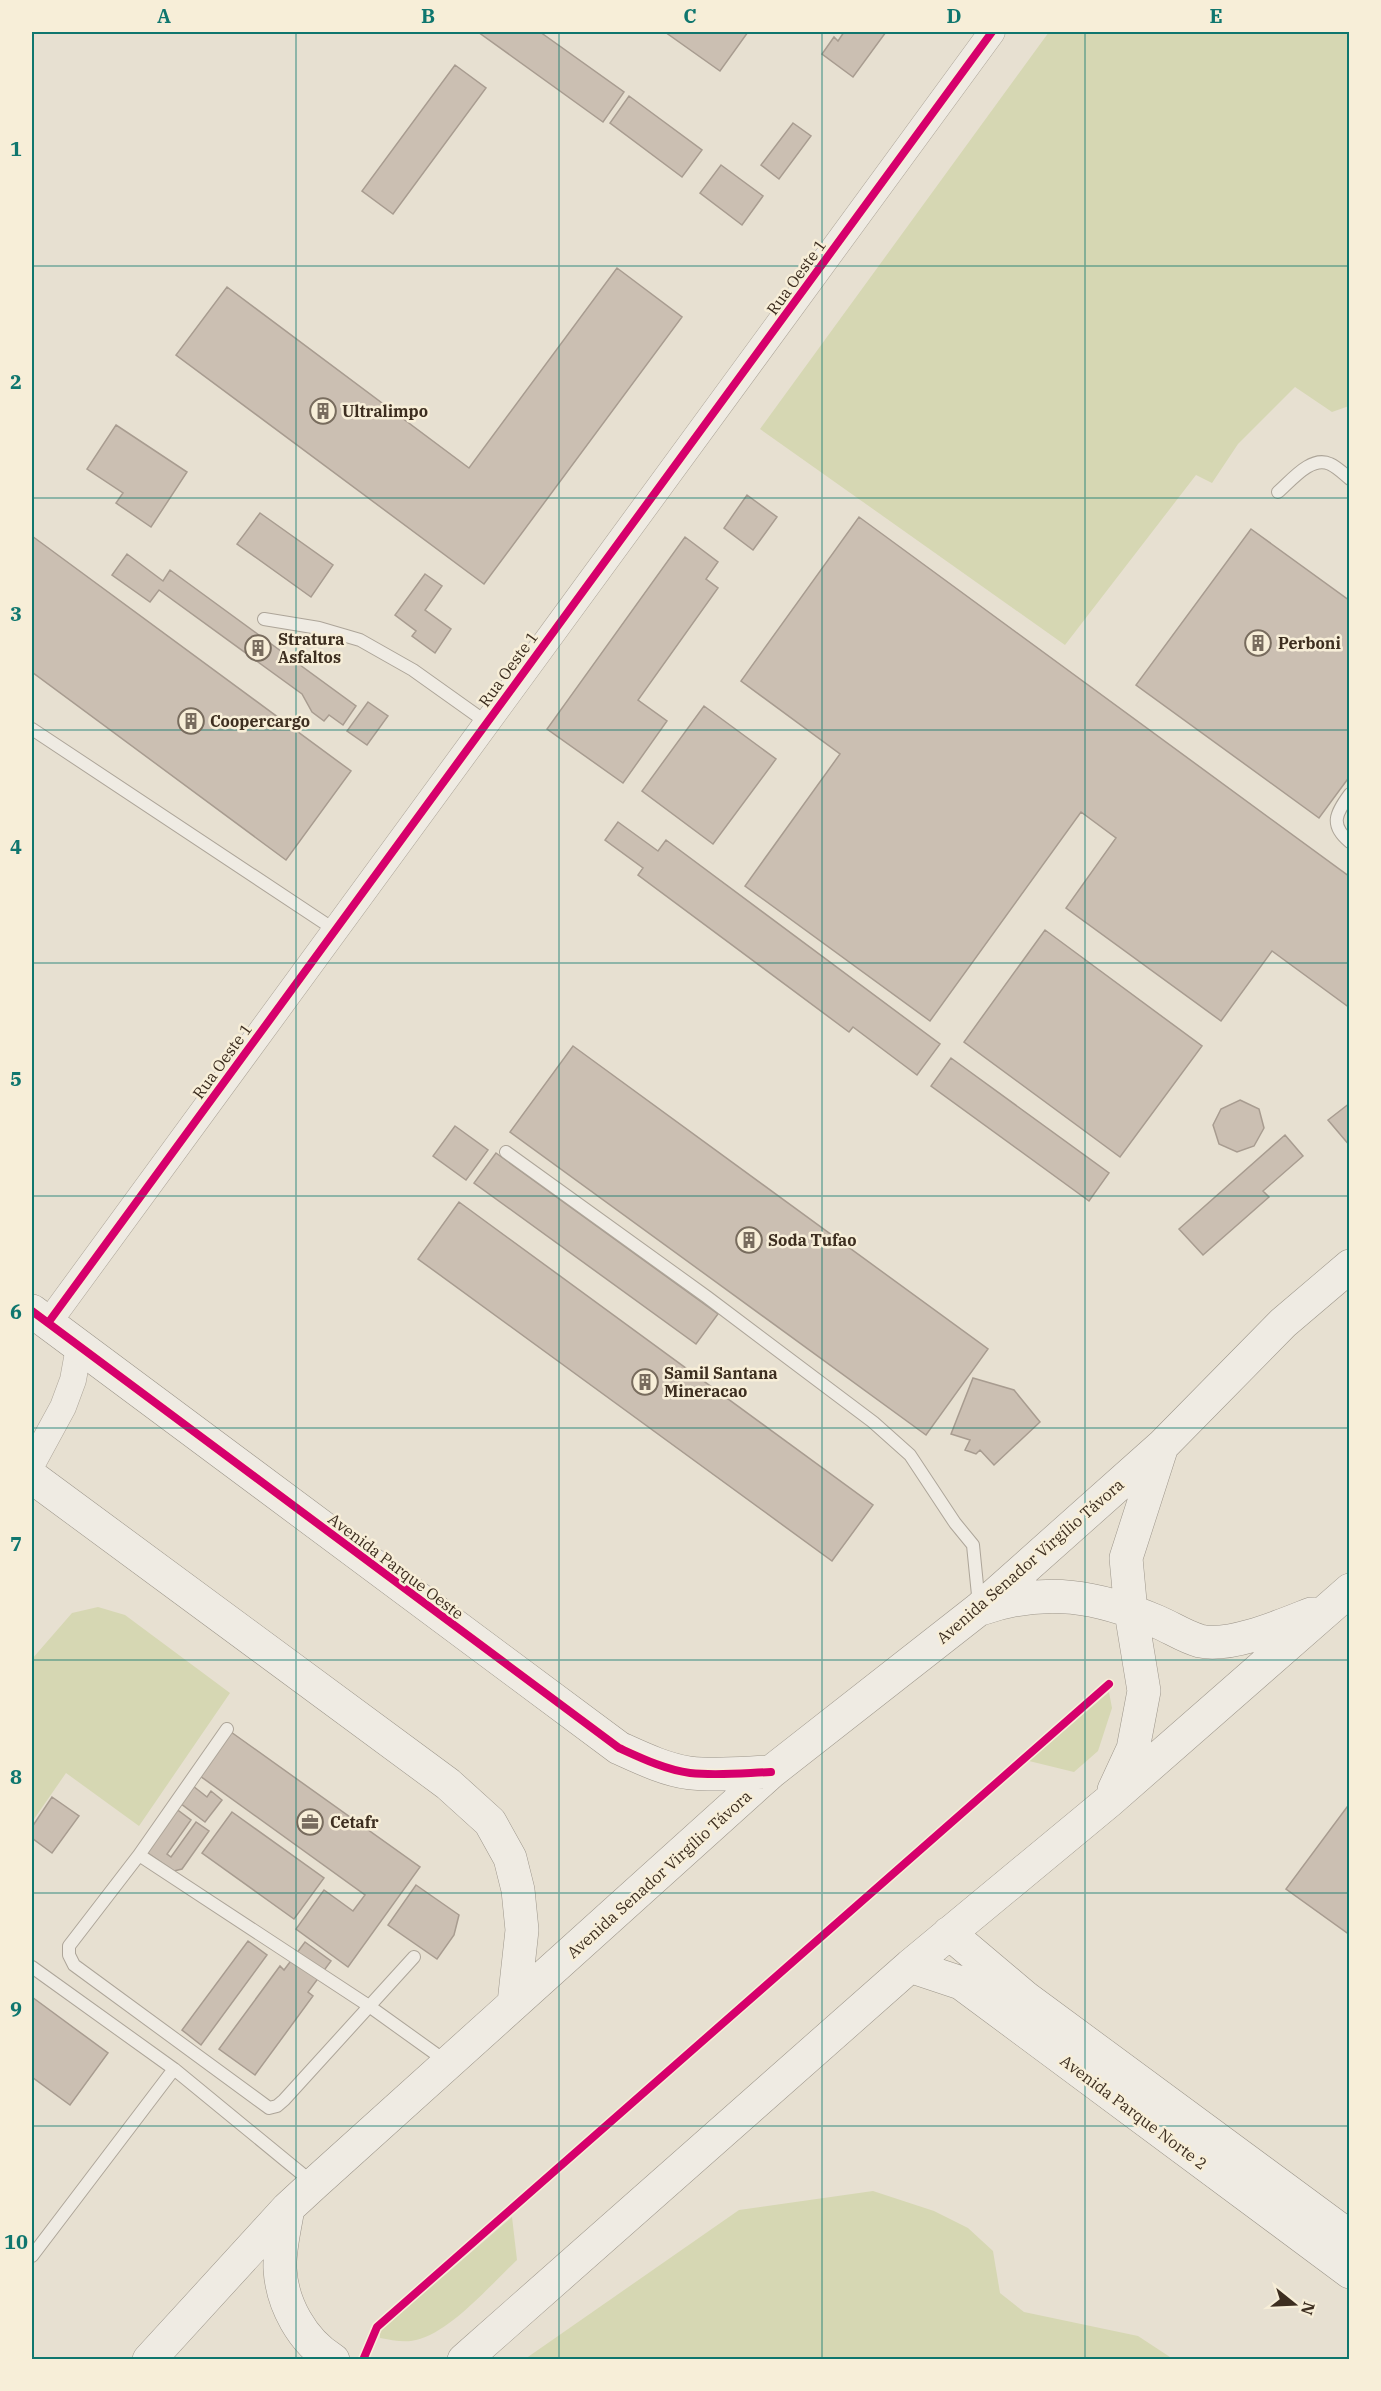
<svg xmlns="http://www.w3.org/2000/svg" width="1381" height="2391" font-family="'IBM Plex Serif',serif">
<style>
.green{fill:#d6d7b3}
.building{fill:#cbbfb2;stroke:#a89c90;stroke-width:1.5}
.lines{fill:none;stroke-linecap:round;stroke-linejoin:round}
.lane-casing{stroke:#ada599;stroke-width:14}
.street-casing{stroke:#ada599;stroke-width:27}
.secondary-casing{stroke:#9c958a;stroke-width:34}
.lane{stroke:#efebe3;stroke-width:12}
.street{stroke:#efebe3;stroke-width:26}
.secondary{stroke:#efebe3;stroke-width:33}
.cycleway-casing{stroke:#f7eed8;stroke-width:11}
.cycleway{stroke:#d6006c;stroke-width:8}
.grid{fill:none;stroke:#0f766e;stroke-width:1.5;stroke-opacity:0.55}
.labels{text-anchor:middle;dominant-baseline:central;stroke-width:5;stroke-linejoin:round;paint-order:stroke}
.street-label{font-size:16px;fill:#3d2e20;stroke:#f7eed8}
.poi-label{font-size:16px;font-weight:bold;fill:#3d2e20;stroke:#f7eed8;text-anchor:start}
.neatline{fill:none;stroke:#0f766e;stroke-width:2}
.grid-label{font-size:20px;text-anchor:middle;font-weight:bold;fill:#0f766e}
</style>
<rect width="100%" height="100%" fill="#e7e0d1"/>
<path class="green" d="M1049 32H1350L1349 406 1332 412 1295 387 1238 444 1212 483 1196 475 1065 645 760 429Z
M98 1607 125 1615 230 1693 139 1826 66 1773 32 1822V1659L72 1613Z
M1109 1692 1112 1708 1098 1751 1074 1772 1029 1761Z
M873 2191 934 2211 968 2228 993 2251 1000 2293 1024 2312 1138 2336 1173 2359H525L739 2210Z
M512 2217 517 2260C491 2284 451 2332 416 2340 405 2343 391 2340 380 2338V2331Z"/>
<path class="building" d="M478 32H540L624 92 603 122Z
M665 32H748L720 71Z
M844 32H886L853 77 822 54 834 37 838 41Z
M455 65 486 88 393 214 362 191Z
M629 96 702 150 682 177 610 123Z
M793 123 811 136 779 179 761 165Z
M721 165 763 196 742 225 700 193Z
M617 268 682 317 484 584 176 355 227 287 469 468Z
M116 425 187 472 151 527 116 503 123 493 87 469Z
M747 495 777 517 753 550 724 528Z
M260 513 333 565 311 597 237 544Z
M859 517 1350 877V1008L1272 951 1221 1021 1066 908 1116 838 1081 812 930 1021 745 886 840 754 741 681Z
M1251 529 1350 601V776L1319 818 1136 685Z
M32 536 351 771 286 860 32 672Z
M685 537 718 562 706 579 718 588 638 700 667 721 623 783 547 729Z
M127 554 163 581 170 570 356 706 343 725 329 715 324 721 312 712 302 694 159 590 150 602 112 575Z
M425 574 442 586 425 610 451 629 435 653 412 636 416 631 395 615Z
M368 702 388 716 367 745 347 731Z
M704 706 776 759 713 844 642 791Z
M618 822 658 851 666 840 940 1044 917 1075 853 1027 849 1032 638 875 643 868 605 840Z
M1045 930 1202 1046 1120 1157 964 1042Z
M573 1046 988 1349 926 1435 510 1132Z
M951 1058 1109 1173 1089 1201 931 1086Z
M1240 1100 1259 1109 1264 1128 1254 1146 1237 1152 1219 1144 1213 1125 1221 1109Z
M1350 1103V1146L1328 1120Z
M455 1126 488 1150 466 1180 433 1156Z
M1285 1135 1303 1156 1263 1191 1269 1197 1203 1255 1179 1229Z
M496 1153 718 1314 696 1344 474 1183Z
M459 1202 873 1505 832 1561 418 1259Z
M973 1378 1014 1390 1040 1422 994 1465 980 1450 976 1454 965 1450 970 1440 951 1434Z
M231 1732 420 1867 348 1967 296 1929 324 1890 353 1911 365 1895 200 1776Z
M193 1786 207 1797 211 1791 222 1800 205 1822 180 1803Z
M52 1797 79 1816 52 1853 32 1838V1827Z
M1350 1803V1935L1286 1889Z
M175 1808 191 1820 167 1854 171 1857 196 1822 209 1831 182 1869 174 1871 145 1851Z
M232 1812 324 1878 294 1919 202 1853Z
M416 1885 459 1915 454 1935 437 1959 388 1925Z
M248 1941 267 1955 201 2045 182 2030Z
M305 1942 331 1961 308 1992 313 1996 255 2075 219 2049 280 1966 284 1970Z
M32 1997 108 2053 70 2105 32 2077Z"/>
<g class="lines">
<g class="lane-casing">
<path id="lane" d="M1278 492C1291 481 1311 455 1330 464 1337 467 1344 474 1350 479
M264 619 319 628 360 640 413 670 486 722
M32 729 335 930
M1350 794C1336 813 1329 825 1350 842
M506 1152 707 1297 873 1422 910 1455 955 1523 973 1545 979 1605
M227 1729 139 1855 69 1946V1955L74 1965 269 2108 277 2106 284 2100 414 1957
M139 1855 369 2006 447 2062
M32 1967 174 2069 313 2183
M32 2256 174 2069"/>
</g>
<g class="street-casing">
<path id="street" d="M48 1323 992 32
M32 1464 63 1407 73 1380 79 1347"/>
</g>
<g class="secondary-casing">
<path id="secondary" d="M32 1311 619 1748C641 1758 666 1770 690 1773 717 1776 744 1773 771 1772
M32 1477 448 1784 490 1822 510 1858 518 1890 522 1930 514 2003
M984 1608C1046 1587 1098 1596 1158 1622 1172 1628 1185 1637 1200 1641 1230 1648 1283 1625 1311 1614
M1114 1790 1133 1749 1144 1691 1131 1612 1126 1558 1162 1446
M949 1933 1026 1998 1350 2237
M910 1966 961 1983 1350 2272
M288 2208C285 2227 279 2250 280 2269 282 2304 302 2341 333 2360
M149 2360 288 2208 314 2184 771 1772 979 1609 1163 1445 1283 1323 1350 1266
M464 2360 910 1966 1108 1802 1350 1590"/>
</g>
<use href="#lane" class="lane"/>
<use href="#street" class="street"/>
<use href="#secondary" class="secondary"/>
<g class="cycleway-casing">
<path id="cycleway" d="M32 1311 619 1748C641 1758 666 1770 690 1773 717 1776 744 1773 771 1772
M48 1323 992 32
M363 2360 377 2327 1109 1684"/>
</g>
<use href="#cycleway" class="cycleway"/>
</g>
<path class="grid" d="M296 32V2360M559 32V2360M822 32V2360M1085 32V2360M32 266H1350M32 498H1350M32 730H1350M32 963H1350M32 1196H1350M32 1428H1350M32 1660H1350M32 1893H1350M32 2126H1350"/>
<defs>
<g id="building-ring" transform="scale(1.35)"><circle r="9.5" fill="#f7eed8" stroke="#786c5e" stroke-width="1.5"/><path d="M-4-6H4V6H1V3H-1V6H-4ZM-2.5-4.3h1.7v1.8h-1.7ZM.8-4.3h1.7v1.8H.8ZM-2.5-1h1.7V.8h-1.7ZM.8-1h1.7V.8H.8Z" fill="#786c5e"/></g>
<g id="office-ring" transform="scale(1.35)"><circle r="9.5" fill="#f7eed8" stroke="#786c5e" stroke-width="1.5"/><path d="M-6-3h4V-5.5h4V-3h4V5H-6ZM-1-4.5V-3h2v-1.5ZM-6 0V1H6V0Z" fill="#786c5e"/></g>
</defs>
<g fill-rule="evenodd">
<use href="#building-ring" x="323" y="411"/>
<use href="#building-ring" x="1258" y="643"/>
<use href="#building-ring" x="258" y="648"/>
<use href="#building-ring" x="191" y="721"/>
<use href="#building-ring" x="749" y="1240"/>
<use href="#building-ring" x="645" y="1382"/>
<use href="#office-ring" x="310" y="1822"/>
</g>
<g class="labels">
<g class="street-label">
<text transform="translate(796 277) rotate(-54)">Rua Oeste 1</text>
<text transform="translate(508 669) rotate(-54)">Rua Oeste 1</text>
<text transform="translate(222 1061) rotate(-54)">Rua Oeste 1</text>
<text transform="translate(1030 1561) rotate(-41)">Avenida Senador Virgílio Távora</text>
<text transform="translate(396 1566) rotate(37)">Avenida Parque Oeste</text>
<text transform="translate(659 1874) rotate(-42)">Avenida Senador Virgílio Távora</text>
<text transform="translate(1134 2112) rotate(37)">Avenida Parque Norte 2</text>
</g>
<g class="poi-label">
<text x="342" y="411">Ultralimpo</text>
<text x="278" y="639">Stratura<tspan x="278" dy="18">Asfaltos</tspan></text>
<text x="1278" y="643">Perboni</text>
<text x="210" y="721">Coopercargo</text>
<text x="768" y="1240">Soda Tufao</text>
<text x="664" y="1373">Samil Santana<tspan x="664" dy="18">Mineracao</tspan></text>
<text x="330" y="1822">Cetafr</text>
</g>
</g>
<rect width="1381" height="2391" fill="none" stroke="#f7eed8" stroke-width="66"/>
<g transform="translate(1294 2304) rotate(108)" stroke="#f7eed8" stroke-width="4.5" paint-order="stroke">
<path d="M0-4.5L10 22L0 15L-10 22Z" fill="#3d2e20"/>
<text y="-9" font-size="16" font-weight="bold" text-anchor="middle" fill="#3d2e20">N</text>
</g>
<rect x="33" y="33" width="1315" height="2325" class="neatline"/>
<g class="grid-label">
<text x="164" y="23">A</text>
<text x="428" y="23">B</text>
<text x="690" y="23">C</text>
<text x="954" y="23">D</text>
<text x="1216" y="23">E</text>
<text x="16" y="156">1</text>
<text x="16" y="389">2</text>
<text x="16" y="621">3</text>
<text x="16" y="854">4</text>
<text x="16" y="1086">5</text>
<text x="16" y="1319">6</text>
<text x="16" y="1551">7</text>
<text x="16" y="1784">8</text>
<text x="16" y="2016">9</text>
<text x="16" y="2249">10</text>
</g>
</svg>
